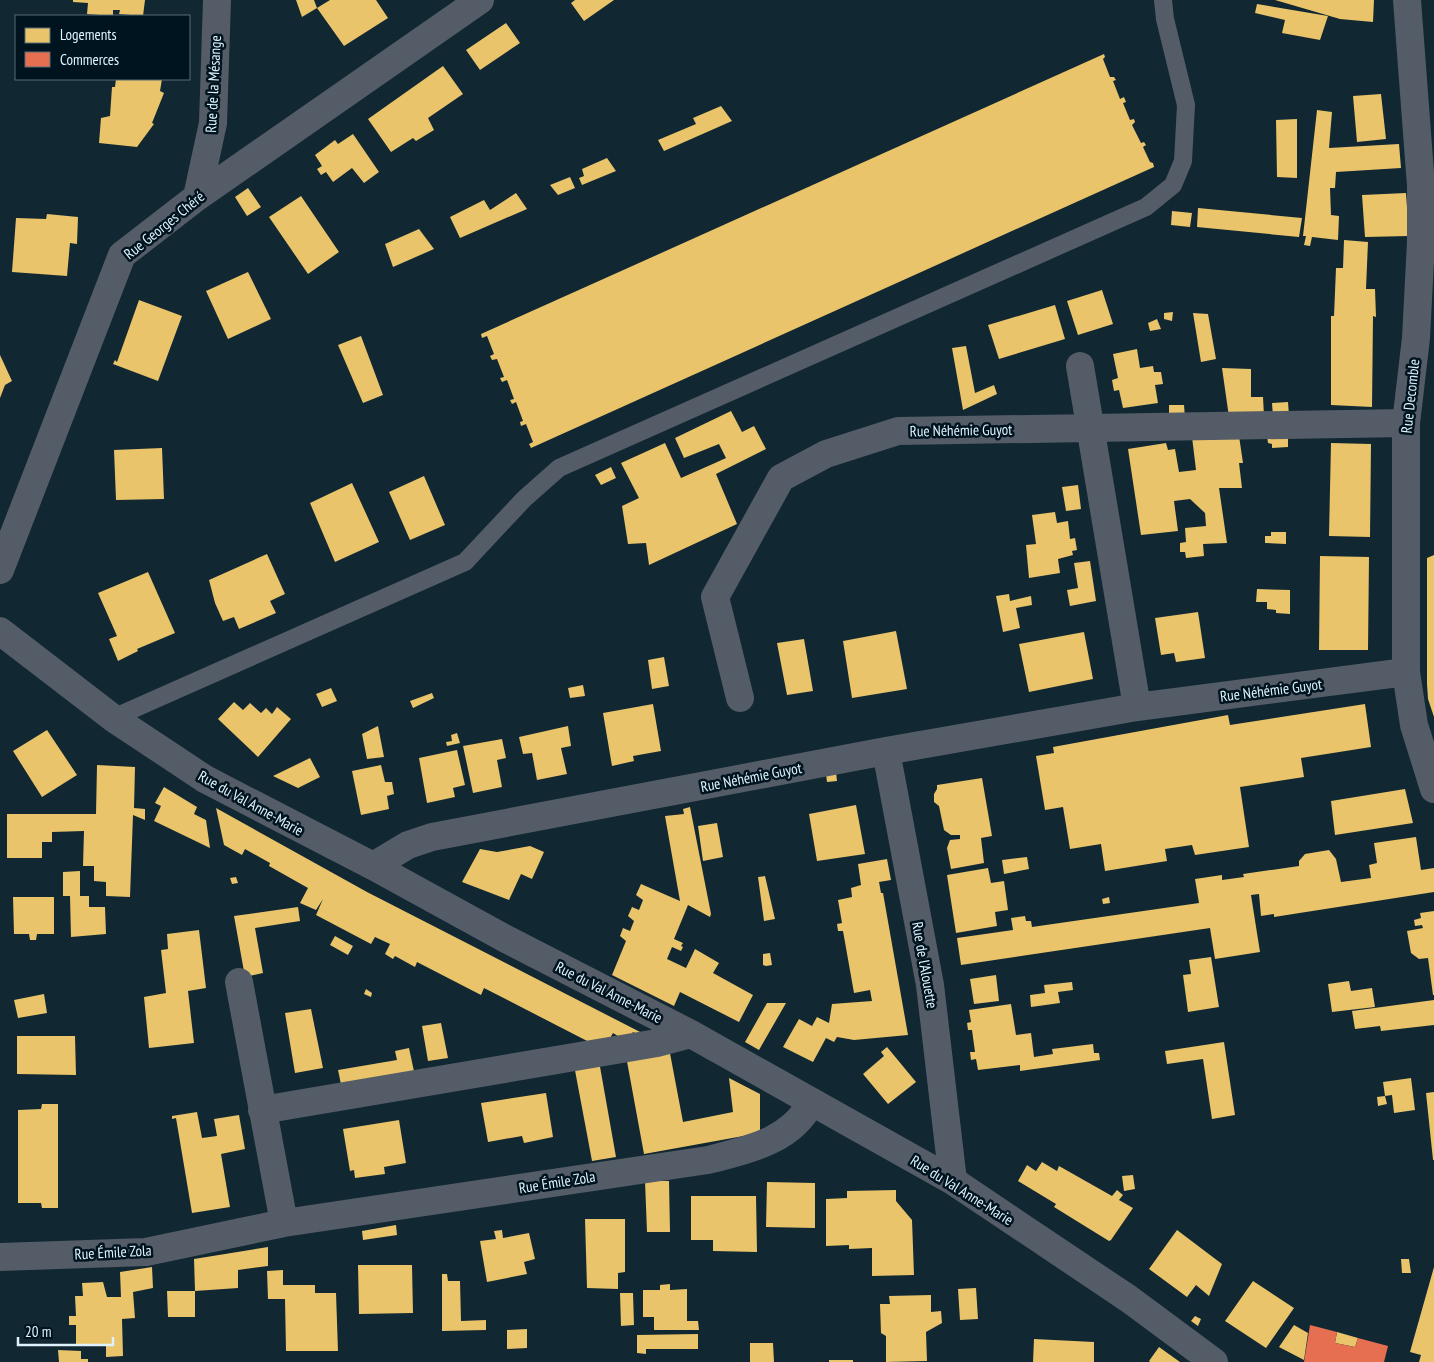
<svg xmlns="http://www.w3.org/2000/svg" width="1434" height="1362" font-family="'PT Sans Narrow',sans-serif">
<style>
.homes{fill:#e9c46a}
.shops{fill:#e76f51}
.lines{fill:none;stroke-linecap:round;stroke-linejoin:round}
.lane{stroke:#545c67;stroke-width:18}
.street{stroke:#545c67;stroke-width:28}
.labels{text-anchor:middle;dominant-baseline:central;stroke-width:5;stroke-linejoin:round;paint-order:stroke}
.street-label{font-size:15px;fill:#def3fe;stroke:#00141f}
</style>
<rect width="100%" height="100%" fill="#112732"/>
<path class="homes" d="M73 0H145L143 16 119 14 120 10H113V16L87 14 88 3 73 2Z
M296 0H314L317 8 302 17Z
M330 0H376L388 18 344 46 317 8Z
M575 0H614L584 21 571 3Z
M1275 0H1374L1373 22 1340 19Z
M1257 4 1328 16 1320 40 1282 33 1285 20 1255 13Z
M506 23 520 43 480 70 466 50Z
M1104 54 1105 57 1103 59 1110 77H1114L1116 80 1113 81 1120 99 1124 97 1126 102 1123 103 1130 120 1134 119 1135 122 1132 125 1141 143 1144 142 1146 145 1143 147 1150 162 1153 163 1154 167 531 448 529 444 533 442 526 424 521 426 520 422 523 421 516 402 512 404 510 400 514 399 507 380 502 382 500 378 504 377 497 359 492 360 490 356 494 354 487 336 482 338 481 334Z
M443 66 463 94 428 118 434 130 416 141 413 138 391 152 368 119Z
M116 79H162L160 91 164 93 152 123 154 124 137 147 99 143 101 118 110 116 112 87H115Z
M1381 94 1386 139 1357 142 1353 96Z
M721 106 732 121 664 151 658 140 696 124 693 118Z
M1317 110 1332 112 1329 148 1399 144 1401 168 1336 172 1335 188H1330L1331 215 1339 216 1338 240 1312 237 1310 246 1304 245 1306 236H1303Z
M1297 119V178L1277 177 1276 120Z
M353 134 379 172 364 183 352 168 333 182 326 172 321 175 317 169 322 166 315 155 335 140 338 144Z
M607 158 616 171 582 185 579 178 584 176 582 169Z
M570 177 575 188 558 195 550 185Z
M248 188 261 207 247 216 235 197Z
M516 193 527 209 460 238 450 217 484 200 490 210Z
M1406 193 1409 236 1365 237 1362 195Z
M301 196 339 252 308 274 269 217Z
M1198 208 1302 218 1299 237 1197 227Z
M1172 211 1192 213 1190 227 1171 225Z
M47 214 78 217 77 244 70 243 67 276 12 272 16 218 46 219Z
M419 229 434 249 393 267 385 244Z
M1344 240 1368 242 1366 289H1375L1376 317 1373 316 1372 407 1331 405V316H1334L1336 268H1343Z
M248 272 271 319 228 339 206 291Z
M1102 290 1113 324 1078 335 1067 301Z
M139 300 182 316 158 381 113 364 115 360 117 362Z
M1055 305 1065 339 999 359 988 325Z
M1173 312 1172 321 1164 319V313Z
M1193 313 1208 314 1216 359 1201 362Z
M1157 319 1161 329 1150 331 1148 323Z
M361 336 383 395 363 403 338 345Z
M966 346 975 393 994 385 997 394 963 410 952 348Z
M1137 349 1140 368 1153 366 1154 372H1161L1163 384 1155 385 1158 403 1123 408 1119 390 1114 391 1112 380 1118 378 1113 354Z
M0 355 12 381 5 385 0 398Z
M1222 368 1251 369V397H1263L1264 416 1229 417Z
M1288 402 1289 416 1273 417 1272 403Z
M1169 405H1184L1185 418 1169 419Z
M731 411 742 432 754 426 766 449 716 474 737 524 649 565 646 543 628 544 622 506 639 498 621 463 665 443 681 478 715 463 726 458 719 444 684 458 675 438Z
M1239 436 1243 463H1239L1242 488H1219L1227 543 1203 544 1204 556 1186 558 1185 552H1180V543L1186 542 1185 528 1206 526 1205 513 1190 499 1174 501 1178 531 1141 535 1128 449 1166 443 1168 450 1175 449 1179 472 1196 470 1192 437Z
M1267 436H1288V447L1272 448V444L1268 443Z
M1331 443 1371 444 1370 537 1329 536Z
M162 448 164 499 116 500 114 450Z
M611 467 616 478 601 485 595 475Z
M424 476 445 525 410 540 389 492Z
M352 483 379 542 335 562 310 503Z
M1078 485 1081 509 1066 511 1062 487Z
M1055 512 1057 523 1068 521 1070 539 1075 538 1077 550 1072 551 1073 555 1058 559 1060 573 1029 578 1026 545 1036 544 1032 515Z
M1271 532H1286V544L1265 543V536H1271Z
M267 554 285 594 270 601 276 613 239 629 234 617 223 621 215 603 209 580Z
M1434 555V717L1428 699 1427 684V558Z
M1320 556 1369 557 1368 650H1319Z
M1090 561 1096 601 1070 606 1067 590 1078 588 1074 563Z
M148 572 175 633 137 649 138 651 118 661 109 639 117 636 98 593Z
M1257 589 1290 590V614L1276 613V610L1267 609V602H1256Z
M1009 594 1010 601 1031 596 1032 605 1016 608 1020 628 1003 632 996 596Z
M1198 612 1205 658 1176 662 1174 653 1161 655 1155 618Z
M896 631 907 689 852 698 843 641Z
M1084 632 1093 679 1029 692 1019 644Z
M804 639 813 691 787 695 777 643Z
M664 657 669 686 652 689 648 660Z
M583 685 585 696 570 698 568 688Z
M331 688 337 701 322 707 316 694Z
M432 693 434 698 413 708 410 701Z
M234 702 243 710 250 703 261 713 266 708 272 714 277 707 291 719 258 757 218 719Z
M653 704 661 751 633 756 634 761 612 766 603 713Z
M1365 704 1371 747 1301 758 1304 777 1240 787 1249 847 1195 855 1192 845 1165 849 1167 861 1105 871 1101 844 1070 849 1063 807 1045 810 1036 756 1054 753 1053 747 1228 715 1230 725Z
M378 726 384 757 367 759 362 734Z
M568 726 571 746 561 748 567 774 537 780 532 753 523 754 519 737Z
M47 730 77 775 42 797 13 751Z
M457 733 460 743 447 746 446 742 452 741 451 735Z
M502 739 506 758 497 760 502 787 473 793 463 746Z
M457 750 465 785 453 788 455 797 427 803 419 758Z
M310 758 320 777 298 788 273 776Z
M97 765 135 767 134 808 145 809V820L133 815 130 897 106 896V882L94 881V866H83L84 831 52 832V842H42V858H7V814H96Z
M381 765 385 782H392L394 794 387 796 389 809 361 815 352 771Z
M836 772 837 781 827 782 826 774Z
M982 778 992 836 981 838 984 863 951 869 947 848 950 840 960 839V835H951L944 830 939 806 934 802V794L937 789V785Z
M164 787 197 807 194 814 206 820 210 848 154 821 161 806 155 803Z
M1405 789 1413 823 1335 835 1331 801Z
M856 805 865 854 817 861 809 814Z
M690 807 711 914 710 917 688 905 674 939 683 943 681 946 683 947 681 951 672 947 667 959 686 968 695 949 719 963 713 973 753 995 739 1022 680 992 674 1006 612 975 626 941 620 936 623 928 630 931 634 921 628 916 632 907 639 910 643 900 636 895 641 884 680 901 665 816 684 814 683 809Z
M216 808 367 892 644 1034 642 1037 633 1032 630 1036 621 1038 613 1033 609 1040 593 1044 484 988 481 995 417 962 415 967 395 956 393 959 385 954 390 944 375 937 371 944 316 915 323 899 316 910 300 903 308 888 269 866 270 863 245 849 242 855 224 845Z
M717 823 723 857 703 861 698 826Z
M1416 837 1421 870 1434 868V892L1274 917V914L1261 916 1259 894 1251 895 1260 952 1215 959 1210 928 961 965 957 938 1013 930 1011 918 1025 916 1026 921H1031L1032 927 1199 903 1195 879 1222 875V880L1244 877 1243 874 1299 866V861L1305 854 1329 850 1336 859 1341 882 1371 878 1369 865 1377 863 1374 843Z
M530 846 544 852 532 879 521 874 509 900 462 882 480 849 497 852Z
M1027 857 1029 869 1004 874 1002 860Z
M887 859 891 880 879 882 881 893H883L908 1035 854 1040 837 1037 834 1042 826 1038 813 1062 783 1047 799 1019 812 1026 817 1017 829 1023 832 1004 872 1001 870 990 854 993 843 931H838L837 924 842 923 838 900 852 897 851 888 861 885 858 864Z
M988 868 991 883 1004 881 1008 910 995 912 997 926 956 933 947 875Z
M80 871V896H89V907H105L106 934 71 937 70 896H63V872Z
M765 876 775 919 764 921 758 877Z
M236 877 238 883 232 884 230 878Z
M13 897H54V934H37L36 940H30L29 934H14Z
M1109 897 1110 903 1103 904 1102 899Z
M298 907 300 921 255 928 263 973 245 977 234 916Z
M1434 911V995H1433L1428 958 1419 959 1411 953 1407 931 1423 928 1422 925 1415 926 1414 920 1421 918 1420 913Z
M199 930 206 988 188 991 194 1043 149 1048 144 997 166 993 161 950 168 949 167 934Z
M335 936 353 946 348 955 330 945Z
M770 953 772 965 766 966 763 965V954Z
M1211 957 1219 1007 1188 1012 1183 975 1191 974 1189 960Z
M996 975 999 1001 974 1004 970 979Z
M1349 981 1351 991 1372 988 1375 1007 1332 1012 1328 984Z
M1072 982 1073 990 1058 992 1060 1003 1031 1007 1030 995 1045 993 1044 985Z
M366 989 372 993 371 997 364 994Z
M44 994 47 1013 18 1018 14 1000Z
M1434 1000V1025L1381 1031 1380 1026 1355 1029 1352 1011Z
M767 1003H786L759 1050 745 1042Z
M1011 1004 1016 1035 1031 1033 1034 1057 1053 1054 1052 1049 1093 1044 1094 1053H1099L1100 1060 1020 1071V1065L978 1070 976 1059 971 1060 970 1052H975L972 1030H968L967 1023 971 1022 969 1010Z
M311 1009 323 1068 295 1073 285 1013Z
M441 1023 448 1058 428 1061 422 1026Z
M17 1036H75L76 1075 17 1074Z
M1224 1042 1235 1115 1212 1119 1203 1059 1167 1064 1165 1051Z
M887 1047 916 1082 888 1104 863 1074 884 1056 881 1052Z
M409 1048 415 1076 342 1089 338 1070 397 1060 395 1051Z
M669 1048 683 1122 733 1112 729 1078 760 1094V1133L644 1154 626 1056Z
M599 1061 616 1157 592 1161 574 1065Z
M1411 1078 1415 1110 1394 1113 1392 1095 1385 1096 1383 1082Z
M1434 1092V1160H1433L1426 1093Z
M546 1093 553 1137 524 1143 522 1136 488 1142 481 1103Z
M1385 1096 1387 1104 1378 1106 1377 1097Z
M42 1104H58V1208H42L41 1203H18V1110L41 1109Z
M197 1112 202 1138 217 1136 214 1119 239 1115 245 1149 221 1154 230 1207 192 1213 176 1118 172 1119V1116Z
M399 1120 406 1163 384 1167 385 1174 355 1178 354 1170 350 1171 343 1129Z
M1042 1162 1057 1171 1059 1166 1112 1196 1117 1190 1123 1195 1119 1200 1133 1208 1111 1240 1109 1241 1054 1207 1056 1204 1018 1181 1027 1165 1036 1171Z
M1133 1175 1135 1189 1124 1191 1122 1176Z
M645 1181H669L670 1232H647Z
M767 1182 815 1183V1228L766 1227Z
M896 1190V1201L912 1220 914 1275 872 1276V1248L849 1249V1245L826 1246V1199L847 1198V1191Z
M691 1196H756L757 1252 713 1251V1240H691Z
M585 1219H625V1272L618 1273V1289L587 1288Z
M396 1225 397 1235 363 1240 362 1231Z
M502 1230 503 1238 529 1233 535 1259 524 1262 527 1274 487 1282 480 1241 496 1239 494 1231Z
M1177 1230 1222 1264 1209 1296 1196 1285 1187 1297 1149 1269Z
M268 1247V1266L238 1270V1288L195 1291 194 1259Z
M1401 1259H1409L1411 1273H1402Z
M358 1265H412L413 1313 359 1314Z
M152 1267 153 1288 133 1292 135 1318 122 1319 123 1356 106 1357V1346L76 1345V1325H69V1316H76L75 1296H83L82 1283 103 1282 107 1297H121L120 1272Z
M1434 1267V1362H1419L1421 1355 1410 1352Z
M283 1270V1285H315V1293H336L338 1351H286L285 1299H268L267 1271Z
M442 1274H447L448 1281H460L461 1321 486 1320V1330L442 1331Z
M1253 1281 1294 1308 1266 1348 1225 1321Z
M670 1284V1290L687 1289V1321H698L699 1330H654V1317H643V1290H660V1285Z
M976 1288 978 1319 960 1320 958 1289Z
M167 1291H195V1317H168Z
M620 1293H633L634 1325 621 1326Z
M931 1295V1312L941 1311 942 1323 926 1332 927 1361 886 1362V1336L881 1333 880 1304H890L889 1296Z
M1195 1316 1201 1319 1198 1326 1191 1321Z
M1294 1325 1308 1333 1304 1360 1279 1347Z
M527 1329V1348L507 1349V1330Z
M1337 1332 1358 1338 1355 1347 1335 1343Z
M698 1334V1349H646V1354L637 1353V1335Z
M1034 1339 1094 1342V1362H1033Z
M750 1343H773L774 1362H750Z
M1159 1347 1180 1362H1150L1149 1361Z
M58 1350 81 1351V1359H88V1362H59Z
M829 1360H853V1362H829Z"/>
<path class="shops" d="M1310 1325 1337 1332 1335 1343 1355 1347 1358 1338 1388 1346 1384 1362H1304Z"/>
<g class="lines">
<path class="lane" d="M113 718 465 562 524 499 559 468 1146 207 1173 185 1183 161 1186 105 1165 19 1163 0"/>
<path class="street" d="M1407 0 1421 186V242L1416 338 1406 423V672L1414 725 1434 789
M197 197 213 123 217 0
M1080 366 1137 707
M0 570 122 255 197 197 480 0
M0 631 113 718 205 779 373 866 506 939 691 1034 953 1181 1129 1299 1214 1362
M740 698 715 597 781 478 826 454 898 431 1406 423
M886 751 930 985 953 1181
M373 866 408 845 432 837 886 751 1137 707 1406 672
M239 982 284 1223
M262 1110 657 1043 691 1034
M0 1257 146 1252 284 1223 708 1160C747 1150 792 1141 811 1102"/>
</g>
<g class="labels">
<g class="street-label">
<text transform="translate(213 84) rotate(-87)">Rue de la Mésange</text>
<text transform="translate(164 225) rotate(-39)">Rue Georges Chéré</text>
<text transform="translate(1410 396) rotate(-84)">Rue Decomble</text>
<text transform="translate(961 430) rotate(-1)">Rue Néhémie Guyot</text>
<text transform="translate(1271 690) rotate(-7)">Rue Néhémie Guyot</text>
<text transform="translate(751 777) rotate(-11)">Rue Néhémie Guyot</text>
<text transform="translate(251 803) rotate(29)">Rue du Val Anne-Marie</text>
<text transform="translate(925 965) rotate(80)">Rue de l'Alouette</text>
<text transform="translate(609 992) rotate(27)">Rue du Val Anne-Marie</text>
<text transform="translate(557 1182) rotate(-9)">Rue Émile Zola</text>
<text transform="translate(962 1190) rotate(32)">Rue du Val Anne-Marie</text>
<text transform="translate(113 1252) rotate(-3)">Rue Émile Zola</text>
</g>
</g>
<rect x="15" y="15" width="175" height="65" fill="#00141f" stroke="#596d78"/>
<rect x="25" y="28" width="25" height="15" fill="#e9c46a" stroke="#596d78"/>
<text x="60" y="40" font-size="15" fill="#def3fe">Logements</text>
<rect x="25" y="52" width="25" height="15" fill="#e76f51" stroke="#596d78"/>
<text x="60" y="65" font-size="15" fill="#def3fe">Commerces</text>
<path d="M18 1337v8h95v-8" fill="none" stroke="#def3fe" stroke-width="2.5"/>
<text x="25" y="1337" font-size="15" fill="#def3fe" stroke="#00141f" stroke-width="4" paint-order="stroke">20 m</text>
</svg>
